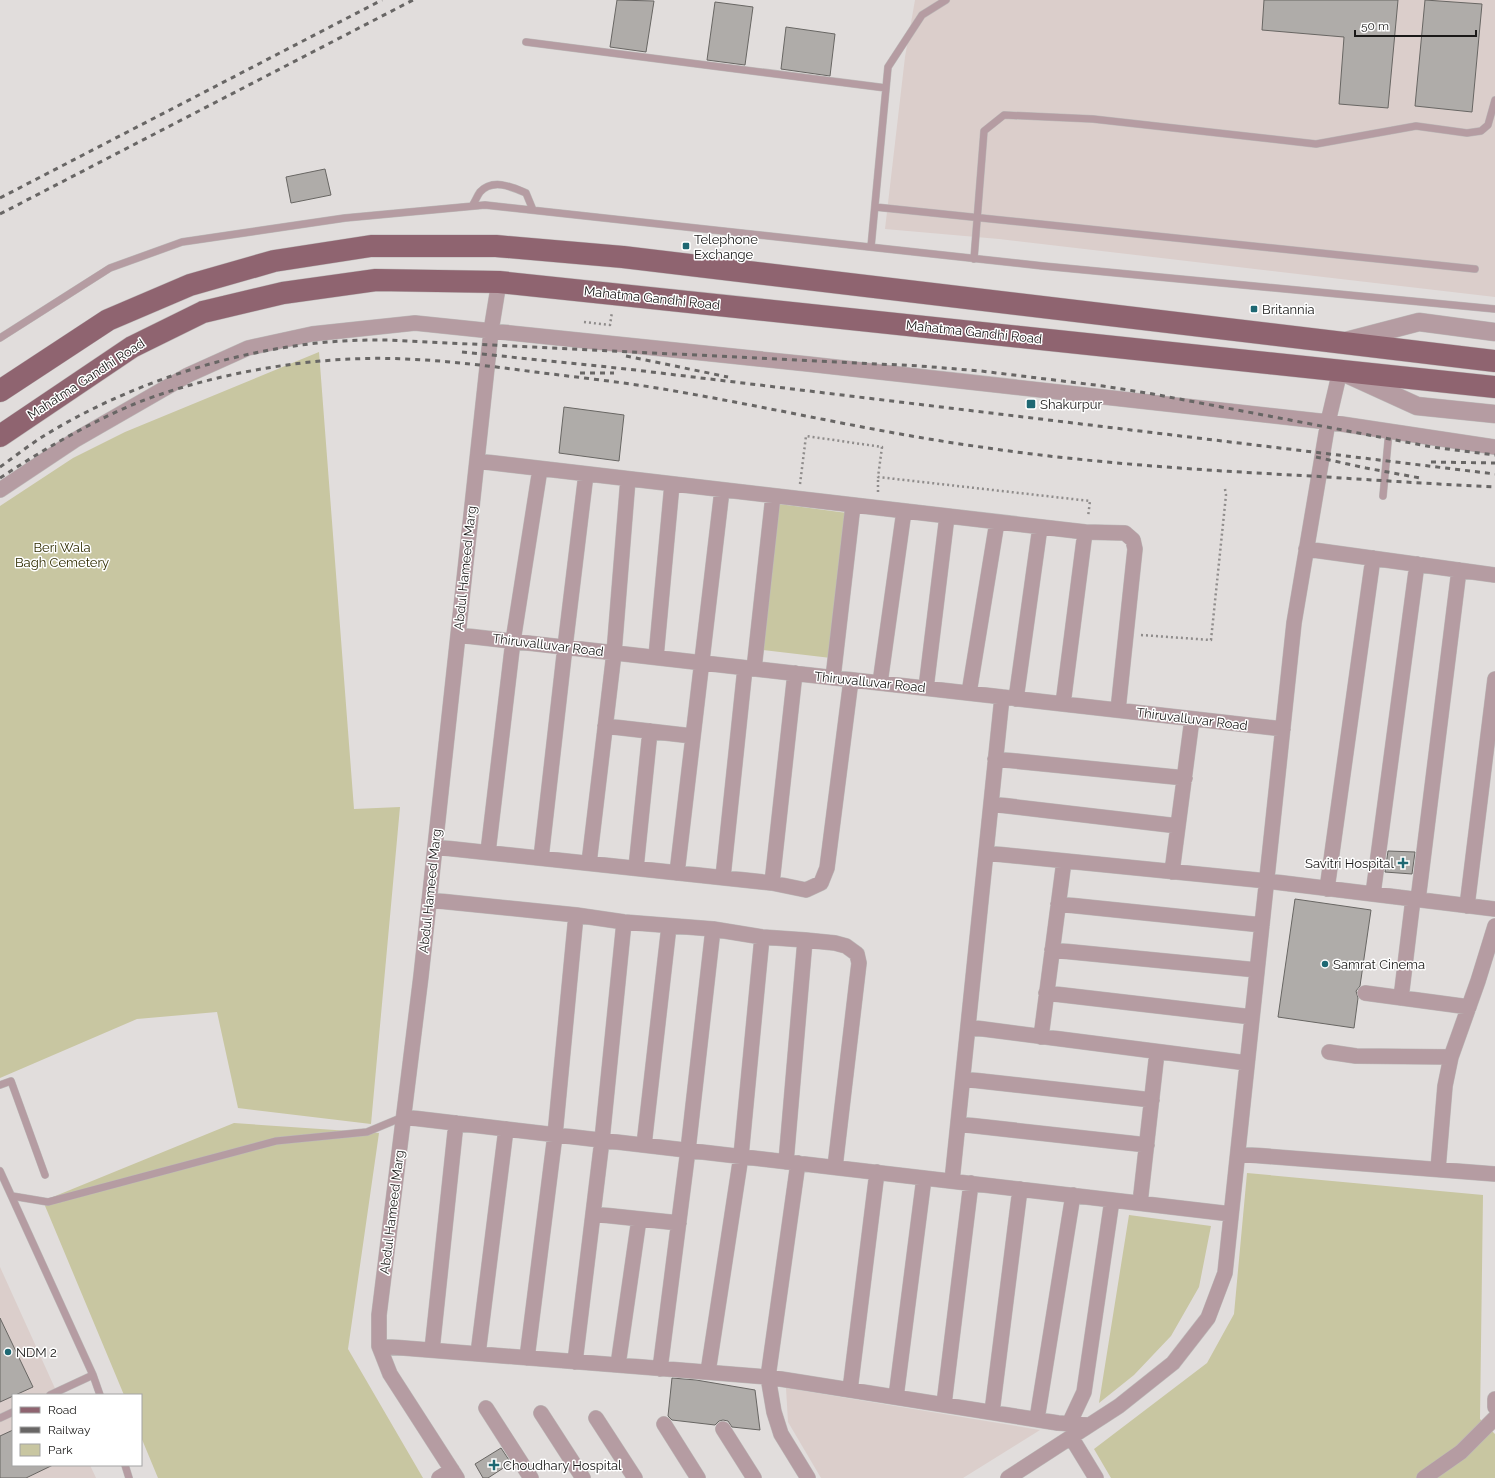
<svg xmlns="http://www.w3.org/2000/svg" width="1495" height="1478" font-family="Raleway,sans-serif">
<style>
.built{fill:#dbcecb}
.green{fill:#c8c6a1}
.building{fill:#afaca9;stroke:#686663}
.lines{fill:none;stroke-linecap:round;stroke-linejoin:round}
.service-casing{stroke:#bdbab9;stroke-width:8}
.minor-casing{stroke:#bdbab9;stroke-width:16}
.tertiary-casing{stroke:#bdbab9;stroke-width:19}
.primary-casing{stroke:#bdbab9;stroke-width:23}
.path{stroke:#8f8c8b;stroke-width:2.5;stroke-dasharray:2 3;stroke-linecap:butt}
.service{stroke:#b59ca2;stroke-width:7}
.minor{stroke:#b59ca2;stroke-width:15}
.tertiary{stroke:#b59ca2;stroke-width:18}
.primary{stroke:#8f6470;stroke-width:22}
.rail{stroke:#686665;stroke-width:3;stroke-dasharray:5 5;stroke-linecap:butt}
.poi-dot{fill:#1e6873;stroke:#fff;stroke-width:1.5}
.labels{text-anchor:middle;dominant-baseline:central;stroke-width:3;stroke-linejoin:round;paint-order:stroke}
.poi-label{font-size:13px;fill:#1a1918;stroke:#fff;text-anchor:start}
.street-label{font-size:13px;fill:#1a1918;stroke:#fff}
.park-label{font-size:13px;fill:#302d02;stroke:#fff}
</style>
<rect width="100%" height="100%" fill="#e1dddc"/>
<path class="built" d="M915 0H1495V297L999 239 885 229 905 57Z
M0 1267 58 1395H13V1465H90L96 1478H0Z
M786 1388 1040 1430 963 1478H821L788 1422Z"/>
<path class="green" d="M319 352 354 809 400 807 371 1124 238 1108 217 1012 137 1019 0 1078V506L73 458 125 432Z
M779 504 847 513 831 658 763 650Z
M234 1123 379 1133 348 1349 423 1478H158L141 1437V1395H124L43 1201Z
M1247 1173 1483 1195 1480 1419 1495 1434V1478H1111L1094 1449 1207 1363 1234 1314Z
M1129 1215 1211 1226 1199 1287 1171 1336 1134 1375 1099 1403Z"/>
<path class="building" d="M617 0 654 1 646 52 610 47Z
M1264 0H1398L1388 108 1339 104 1344 37 1262 30Z
M1425 0 1482 4 1472 112 1415 106Z
M715 2 753 7 745 65 707 60Z
M786 27 835 34 830 76 781 69Z
M325 169 331 195 291 203 286 177Z
M564 407 624 415 619 461 559 453Z
M1388 851 1415 852 1412 874 1385 872Z
M1295 899 1371 910 1360 986 1356 991 1358 998 1354 1028 1278 1017Z
M0 1318 33 1387 0 1402Z
M672 1378 696 1380 755 1390 760 1430 732 1427 728 1421 723 1420 719 1421 715 1425 672 1420 668 1416Z
M13 1430V1465H53L26 1478H0V1436Z
M501 1448 511 1463 488 1478H483L475 1464Z"/>
<g class="lines">
<g class="service-casing">
<path id="service" d="M526 42 886 88
M472 206C475 202 477 196 480 192 493 178 512 187 526 193L533 210
M875 207 1475 269
M871 247 888 67 922 15 946 0
M974 259 984 131 1004 115 1093 119 1316 144 1416 126 1467 133 1481 131 1488 125 1495 100
M0 338 110 268 182 242 345 218 485 205 1043 266 1495 309
M1383 496 1389 431
M0 1085 11 1081 45 1175
M0 1171 93 1375 100 1395
M12 1196 48 1202 276 1141 367 1132 403 1117
M50 1395 93 1375
M0 1418 13 1412
M125 1465 129 1478"/>
</g>
<g class="minor-casing">
<path id="minor" d="M477 461 1085 532 1125 533 1133 540 1135 549 1118 710
M0 490 75 440 188 375 248 348 312 334 415 323 808 364 1328 422 1495 447
M1306 549 1495 575
M458 635 1283 729
M656 657 672 484
M754 669 773 496
M833 678 853 505
M880 683 904 511
M926 688 947 516
M969 693 997 522
M1016 699 1040 527
M1063 704 1085 532
M605 726 692 736
M995 759 1185 778
M991 804 1178 826
M435 847 772 883 806 890 821 883 827 868 851 680
M488 852 513 641 540 469
M986 853 1267 881 1495 909
M541 858 565 647 586 474
M589 863 614 653 628 479
M636 868 650 731
M1172 872 1192 719
M677 873 722 490
M723 877 745 668
M772 883 795 673
M1327 889 1373 558
M1373 894 1417 564
M429 900 576 915 624 922 713 929 762 937 805 940 835 943 846 946 857 954 859 963 835 1167
M1418 900 1459 570
M1058 904 1262 925
M1467 906 1495 679
M1052 950 1257 970
M1046 993 1252 1017
M1365 993 1469 1007
M1401 998 1413 899
M968 1027 1247 1063
M1041 1037 1064 861
M1329 1052 1356 1056 1451 1057
M963 1079 1152 1100
M404 1117 1231 1214
M958 1124 1147 1145
M644 1145 669 926
M1238 1154 1495 1174
M786 1162 805 940
M798 1163 768 1377 774 1412 781 1434 808 1478
M1438 1169 1445 1086 1451 1057 1478 981 1495 926
M952 1181 1002 697
M1140 1203 1157 1052
M593 1214 679 1223
M379 1346 768 1377 1058 1423 1088 1425
M432 1350 456 1123
M478 1354 506 1129
M527 1358 555 1135 576 915
M575 1362 602 1140 624 922
M618 1365 639 1219
M660 1369 688 1150 713 929
M708 1372 741 1156 762 937
M850 1390 877 1172
M896 1397 924 1178
M1495 1399V1407
M944 1404 971 1183
M486 1408 531 1478
M992 1412 1020 1189
M541 1413 583 1478
M596 1418 635 1478
M1037 1419 1073 1195
M664 1424 698 1478
M1069 1424 1084 1392 1112 1200
M723 1429 754 1478
M1071 1437 1096 1478
M439 1478 452 1470
M457 1478 390 1374 379 1346V1315L421 976 491 331 499 282
M1008 1478 1119 1406 1173 1363 1208 1318 1225 1273 1294 623 1328 422 1340 371
M1424 1478 1461 1452 1495 1418"/>
</g>
<g class="tertiary-casing">
<path id="tertiary" d="M1346 341 1419 322 1495 332
M1349 375 1417 406 1495 414"/>
</g>
<g class="primary-casing">
<path id="primary" d="M0 391 108 320 190 285 274 261 371 246H496L623 257 1495 361
M0 436 132 347 203 312 283 293 376 280 499 282 1495 387"/>
</g>
<path class="path" d="M584 322 610 325 612 312
M800 484 806 436 882 447 878 477 1090 501 1088 517
M878 492V477
M1141 635 1211 640 1226 495 1225 489"/>
<use href="#service" class="service"/>
<use href="#minor" class="minor"/>
<use href="#tertiary" class="tertiary"/>
<use href="#primary" class="primary"/>
<path class="rail" d="M0 198 382 0
M0 214 413 0
M462 352 627 369 1495 474
M626 356 728 377
M580 373H614
M1316 457 1366 468 1420 478
M1431 462 1495 463
M0 467C14 457 28 446 42 437 129 383 240 347 343 341 358 340 373 340 388 340L920 366 981 371 1103 386 1153 394 1432 447 1495 455
M0 478C41 451 82 427 127 407 193 379 280 362 351 359 413 356 474 364 535 372 583 378 632 383 680 392 778 409 876 432 974 446 1086 463 1198 470 1311 476 1372 480 1434 484 1495 487"/>
</g>
<g class="poi-dot">
<rect x="682" y="242" width="8" height="8" rx="2"/>
<rect x="1250" y="305" width="8" height="8" rx="2"/>
<rect x="1026" y="399" width="10" height="10" rx="2"/>
<path d="M1401 857h4v4h4v4h-4v4h-4v-4h-4v-4h4z"/>
<circle cx="1325" cy="964" r="4"/>
<circle cx="8" cy="1352" r="4"/>
<path d="M492 1459h4v4h4v4h-4v4h-4v-4h-4v-4h4z"/>
</g>
<g class="labels">
<g class="poi-label">
<text x="694" y="239">Telephone<tspan x="694" dy="15">Exchange</tspan></text>
<text x="1262" y="309">Britannia</text>
<text x="1040" y="404">Shakurpur</text>
<text x="1394" y="863" text-anchor="end">Savitri Hospital</text>
<text x="1333" y="964">Samrat Cinema</text>
<text x="16" y="1352">NDM 2</text>
<text x="503" y="1465">Choudhary Hospital</text>
</g>
<g class="street-label">
<text transform="translate(652 298) rotate(6)">Mahatma Gandhi Road</text>
<text transform="translate(974 332) rotate(6)">Mahatma Gandhi Road</text>
<text transform="translate(86 379) rotate(-33)">Mahatma Gandhi Road</text>
<text transform="translate(465 568) rotate(-84)">Abdul Hameed Marg</text>
<text transform="translate(548 645) rotate(7)">Thiruvalluvar Road</text>
<text transform="translate(870 682) rotate(6)">Thiruvalluvar Road</text>
<text transform="translate(1192 719) rotate(7)">Thiruvalluvar Road</text>
<text transform="translate(430 891) rotate(-84)">Abdul Hameed Marg</text>
<text transform="translate(392 1212) rotate(-83)">Abdul Hameed Marg</text>
</g>
<g class="park-label">
<text x="62" y="547">Beri Wala<tspan x="62" dy="15">Bagh Cemetery</tspan></text>
</g>
</g>
<rect x="12" y="1394" width="130" height="72" fill="#ffffff" stroke="#a3a3a3"/>
<rect x="20" y="1407" width="20" height="6" fill="#8f6470" stroke="#a3a3a3"/>
<text x="48" y="1414" font-size="12" fill="#1a1918">Road</text>
<rect x="20" y="1427" width="20" height="6" fill="#686665" stroke="#a3a3a3"/>
<text x="48" y="1434" font-size="12" fill="#1a1918">Railway</text>
<rect x="20" y="1444" width="20" height="12" fill="#c8c6a1" stroke="#a3a3a3"/>
<text x="48" y="1454" font-size="12" fill="#1a1918">Park</text>
<path d="M1355 30v6h121v-6" fill="none" stroke="#1a1918" stroke-width="2"/>
<text x="1361" y="30" font-size="12" fill="#1a1918" stroke="#ffffff" stroke-width="3" paint-order="stroke">50 m</text>
</svg>
